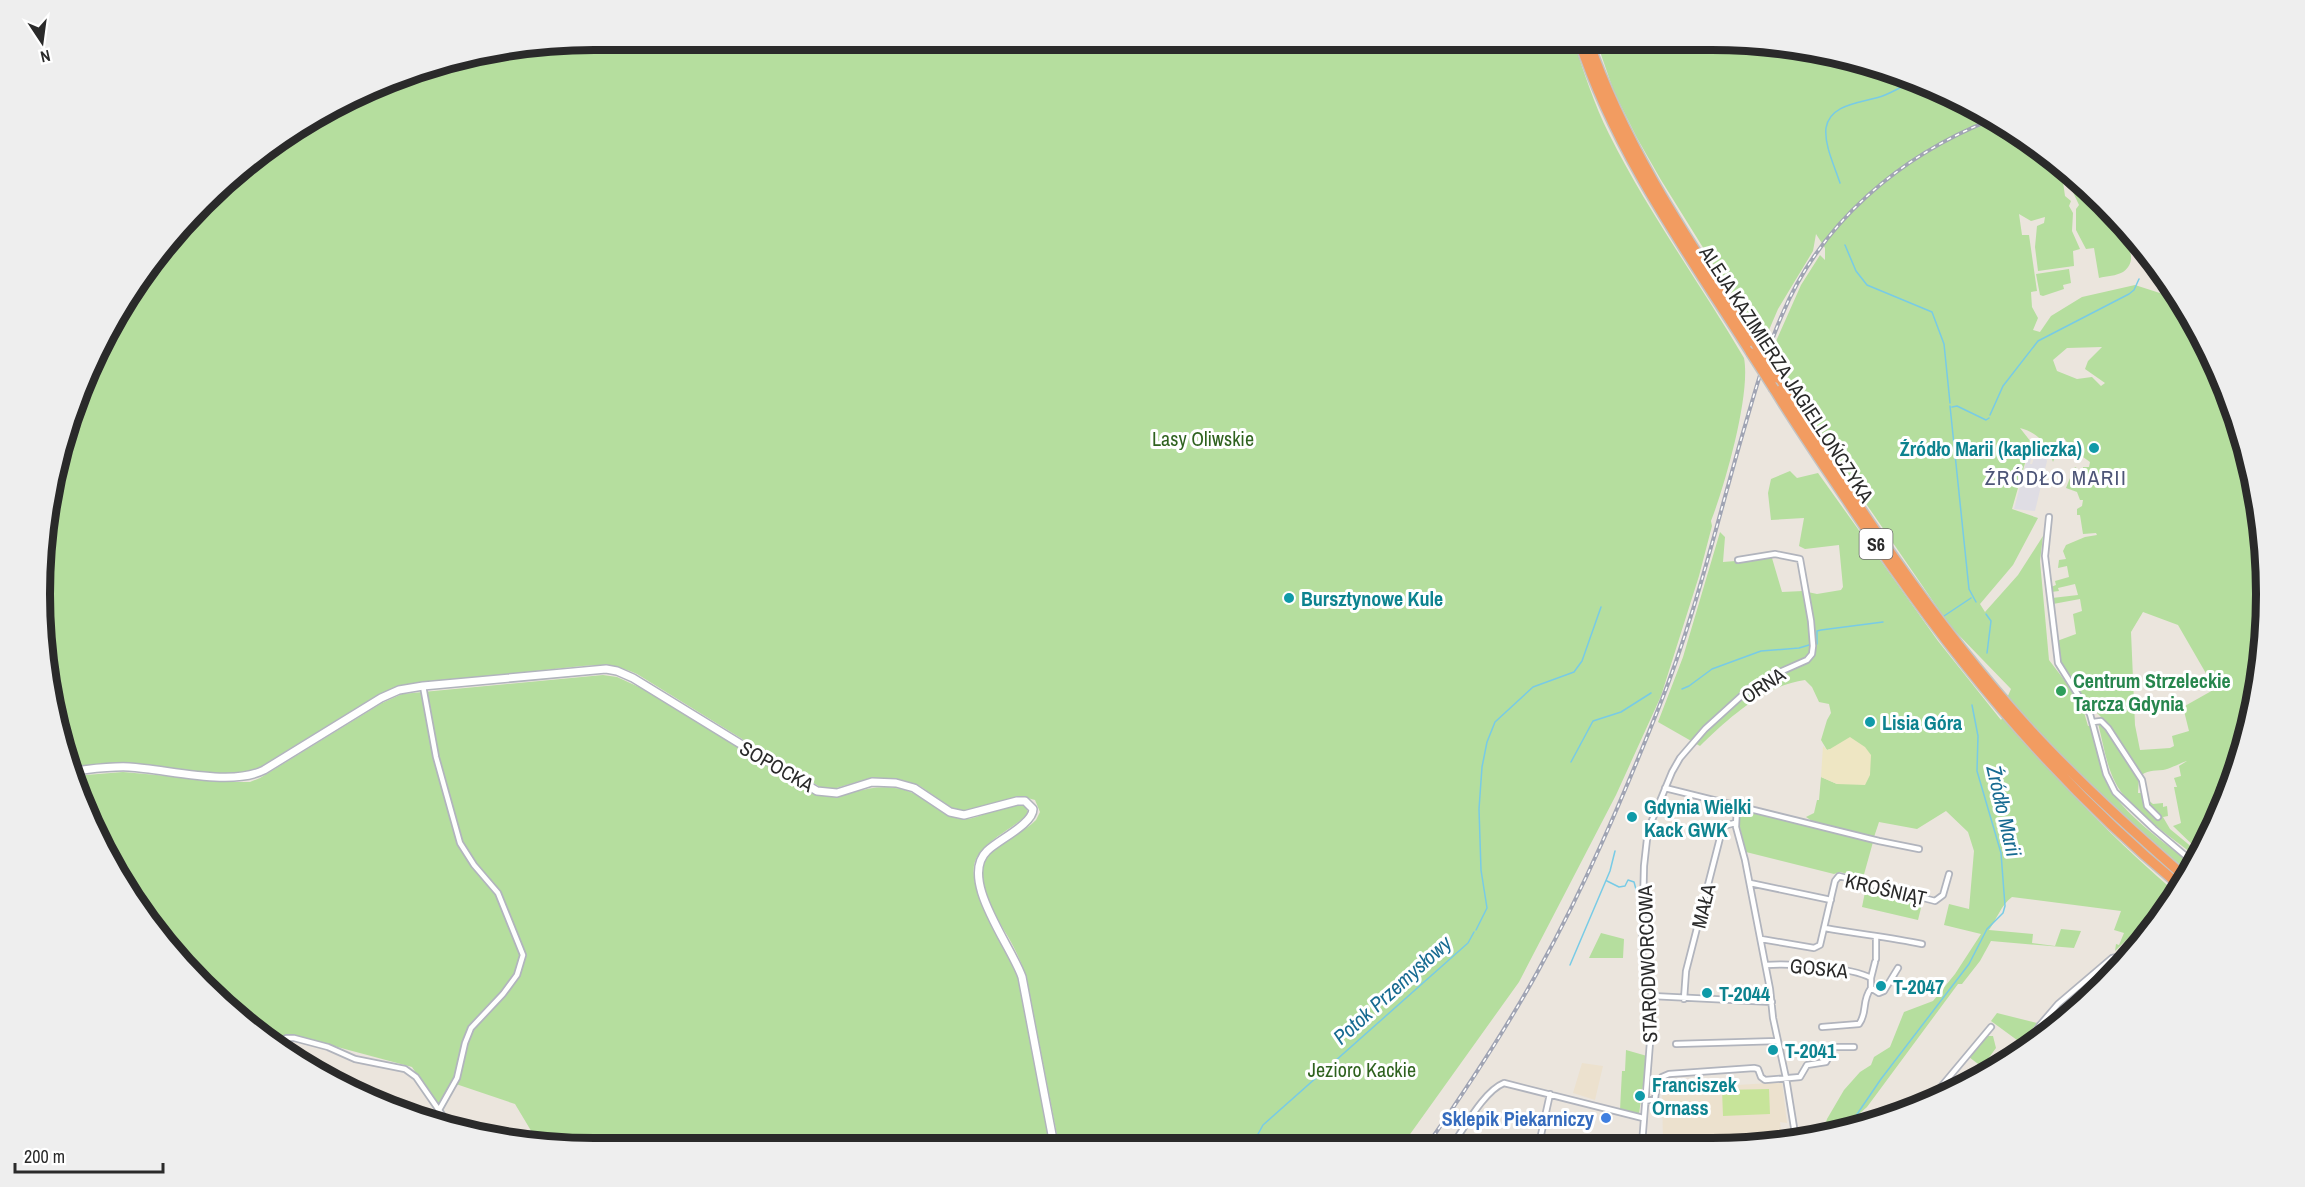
<svg xmlns="http://www.w3.org/2000/svg" width="2305" height="1187" font-family="'Archivo Narrow',sans-serif">
<style>
.industrial{fill:#dfdde4}
.education{fill:#ece1ce}
.green{fill:#b5de9e;fill-rule:evenodd}
.sand{fill:#eee6c3}
.pitch{fill:#c7e49a}
.lines{fill:none;stroke-linecap:round;stroke-linejoin:round}
.stream{stroke:#78cbe6;stroke-width:1.5}
.street-casing{stroke:#b1b4bd;stroke-width:8}
.secondary-casing{stroke:#b1b4bd;stroke-width:10}
.highway-casing{stroke:#c3c3c3;stroke-width:12}
.street{stroke:#fff;stroke-width:4.5}
.secondary{stroke:#fff;stroke-width:7}
.highway{stroke:#f29c61;stroke-width:9}
.rail-casing{stroke:#a0a4b3;stroke-width:4}
.rail{stroke:#fff;stroke-width:1.5;stroke-dasharray:4.5;stroke-linecap:butt}
.highway-bridge-casing{stroke:#c3c3c3;stroke-width:12;stroke-linecap:butt}
.highway-bridge{stroke:#f29c61;stroke-width:9}
.culture-dot{fill:#0f9aa8;stroke:#fff;stroke-width:2}
.leisure-dot{fill:#2e9e5b;stroke:#fff;stroke-width:2}
.shop-dot{fill:#3f7fe0;stroke:#fff;stroke-width:2}
.labels{text-anchor:middle;dominant-baseline:central;stroke-width:6;stroke-linejoin:round;paint-order:stroke}
.shield{fill:#fff;stroke:#6a6a6a;stroke-width:1.5}
.shield-label{font-size:18px;font-weight:bold;fill:#2a2a2a}
.street-label{font-size:20px;fill:#2a2a2a;stroke:#fff}
.park-label{font-size:20px;fill:#2f621f;stroke:#fff}
.culture-label{font-size:20px;font-weight:bold;fill:#0d838f;stroke:#fff;text-anchor:start}
.leisure-label{font-size:20px;font-weight:bold;fill:#27864d;stroke:#fff;text-anchor:start}
.shop-label{font-size:20px;font-weight:bold;fill:#366cbe;stroke:#fff;text-anchor:end}
.neighbourhood-label{font-size:21px;letter-spacing:1.5px;fill:#4e5678;stroke:#fff}
.water-label{font-size:21px;font-style:italic;fill:#176b91;stroke:#fff}
.rim{fill:none;stroke:#2a2a2a;stroke-width:8}
</style>
<rect width="100%" height="100%" fill="#ebe5dd"/>
<path class="industrial" d="M2038 447 2043 448 2047 461 2035 511 2014 509 2030 448H2033L2030 464H2032Z"/>
<path class="education" d="M1582 1063 1603 1066 1595 1100 1573 1093Z
M1782 1082 1787 1123 1780 1122 1782 1140 1759 1143 1663 1144 1662 1090Z"/>
<path class="green" d="M593 39 1573 40C1584 72 1594 104 1609 134 1648 212 1700 283 1744 358 1751 394 1725 485 1711 521L1712 526 1699 576 1661 696 1616 795 1519 982 1403 1144 1059 1145 1026 976C1022 964 1017 953 1011 942 999 920 969 881 988 856 1001 841 1022 834 1036 820L1040 812 1035 800 1020 796 975 810 962 811 952 808 920 786 899 779 870 778 833 789 820 787 637 674C618 665 602 664 582 666L398 686 376 696 262 766C226 784 164 764 124 763 107 763 89 766 72 768L40 630 58 450 132 286 256 154 415 69Z
M1596 40H1747L1855 58 1957 96 2049 154 2127 226 2124 230 2114 225 2112 229C2125 238 2141 259 2123 272 2116 276 2107 276 2099 278L2094 248 2086 249 2076 230V209L2079 205 2072 190 2069 174 2062 175 2065 196 2071 201 2069 206 2073 213 2072 231 2080 249 2073 251 2074 266 2038 271 2035 247 2037 226 2044 223 2045 217 2031 221 2019 214 2022 235H2029L2037 291 2031 292 2032 307 2038 318 2033 330 2040 332 2051 316 2082 297 2135 285 2166 295 2170 287 2192 317 2237 416 2261 521 2265 630 2247 737 2209 839 2200 852 2173 826 2181 823 2174 787H2177L2174 778 2181 776 2179 766 2187 761C2180 763 2170 769 2163 770 2153 771 2147 770 2139 777L2138 793H2145L2147 805 2148 793V800L2153 804 2163 803V807L2167 806 2168 816 2163 817 2170 829 2199 853 2197 857C2173 839 2127 807 2115 782 2106 764 2103 743 2098 723H2101L2103 725 2106 722 2084 700 2059 662 2057 641 2076 634 2073 614 2082 611 2080 599 2053 604 2052 598 2078 595 2075 584 2058 588 2059 591 2051 592V587L2056 585 2055 581 2069 577 2067 566 2058 568 2059 560 2066 559 2063 551 2066 545 2085 537 2097 535 2096 533 2083 534 2080 515H2077V509L2082 506 2083 500H2080L2077 492 2066 488 2074 468 2076 467 2082 486 2083 467H2089L2090 462 2072 449 2063 437 2053 462C2047 444 2039 433 2020 428L2031 442 2012 509 2038 518 2013 565 1980 604 1985 612 2018 575 2043 536 2040 561 2049 660 2081 702 2088 726 2091 725C2096 744 2099 766 2107 784 2120 811 2168 846 2192 864L2187 871 2083 780 2007 698 2011 689 1950 626 1823 441 1769 357 1801 285 1820 255 1825 260V248L1816 234 1813 251 1778 309 1763 344 1661 180 1637 138 1614 92ZM2102 347 2088 361 2085 369 2105 383 2101 386 2092 377 2077 379 2057 371 2053 360 2067 348ZM2143 612 2178 625 2215 689 2183 707 2189 731 2172 736 2174 746 2170 748 2140 750 2135 725 2131 632Z
M2069 269 2071 283 2063 285 2064 289 2043 296 2040 295 2036 274Z
M1790 471 1797 478 1818 473 1938 641 2001 720 2003 717C2056 779 2112 838 2174 891L2150 927 2147 920 2115 951 2116 944 2119 945 2124 933 2114 930 2121 911 2012 897C2001 905 1997 919 1989 930L2033 934 2032 943 2055 946 2061 929 2081 931 2074 948 1991 941 1980 961 1962 984H1958L1867 1107 1858 1115 1860 1123 1823 1133 1827 1119 1844 1090 1860 1072 1871 1065 1874 1057 1890 1047 1904 1012 1933 1001 1955 974 1981 934 1944 925 1949 904 1969 909 1974 851 1968 832 1946 811 1917 829 1879 822 1874 837 1812 821 1806 817 1814 813 1817 800H1819L1821 777 1837 784 1830 749 1827 750 1821 740 1827 720 1831 713 1829 704 1819 702 1812 687 1805 680C1763 686 1729 718 1700 746L1658 722 1683 657 1720 532 1725 537 1723 562 1772 558 1782 592 1803 591 1817 594 1841 590 1843 587 1839 545 1805 549 1799 546 1804 518 1771 520 1768 493 1771 479Z
M603 675 617 677 641 688 814 794C846 802 865 781 901 789 926 794 941 821 968 819 984 817 1012 800 1026 807L1028 812 1026 816C1011 829 991 838 979 854 957 881 1009 949 1018 978L1051 1145 558 1147 539 1144 515 1104 453 1083 441 1103H436L412 1067 289 1034 272 1044 256 1033 177 959 81 806 74 776 123 772 235 782H250L260 778 382 703 402 694Z
M1740 810 1873 842 1863 878 1840 872 1834 874 1746 852 1738 820Z
M1866 887 1923 900 1918 920 1862 907Z
M1601 933 1624 939 1623 958H1589Z
M1997 1013 2037 1023 2021 1043 1991 1021Z
M1986 1036H1993L1996 1048 1982 1067 1969 1057Z
M1626 1050 1647 1056 1639 1114 1620 1110 1622 1071H1625Z"/>
<path class="sand" d="M1850 737 1865 747 1871 755 1870 775 1865 785 1837 784 1821 777 1823 746 1827 750 1830 749Z"/>
<path class="pitch" d="M1769 1089 1770 1114 1723 1116 1722 1090Z"/>
<g class="lines">
<path class="stream" d="M1840 183C1835 167 1824 145 1826 128 1830 102 1866 103 1885 95 1895 91 1905 85 1914 80
M1845 245 1856 271 1867 285 1932 312 1944 344 1950 403
M1950 406 1969 589 1976 602
M1952 407 1957 406 1986 420 1989 418
M1990 415 2003 386 2038 341 2129 294 2134 290 2139 279
M1986 614 1991 621 1987 653
M1944 616 1971 598
M1817 644V631L1821 630 1883 622
M1682 689 1689 686 1712 669 1761 651 1799 648 1809 645
M1571 762 1593 721 1621 712 1651 693
M1607 881 1619 887 1625 886 1628 880 1634 882 1639 900
M1476 930 1487 908 1481 870 1479 809 1482 767 1487 742 1495 722 1533 687 1574 672 1582 661 1601 607
M1570 965 1610 871 1615 851
M1849 1126 1881 1079 1969 964 1987 929 2003 913 2005 906 2001 853 1977 771 1978 736 1972 705
M1252 1145 1263 1125 1468 943 1474 932"/>
<g class="street-casing">
<path id="street" d="M2049 517 2045 556 2058 663 2090 714 2106 774 2115 792 2154 829 2193 862
M423 686 436 757 460 843 474 865 498 893 523 955 517 975 503 994 471 1028 465 1043 457 1078 439 1110
M2093 722 2101 721 2108 728 2142 780 2147 806 2158 817
M1665 788 1879 841 1919 849
M1737 806 1736 827 1745 860 1770 989 1773 1018 1786 1078 1796 1140
M1750 883 1831 900
M1825 928C1857 934 1889 937 1922 944
M1761 939 1814 948 1820 945 1835 881 1839 876 1935 901 1943 895 1949 874
M1876 959V936
M1766 965C1789 963 1851 967 1871 978V988L1879 993 1884 991 1898 968
M1871 978 1875 962
M1652 996 1772 1002
M1684 999 1686 971 1722 830 1724 826 1735 823
M2040 1025 2057 1026
M1822 1027 1859 1024C1868 1012 1861 1002 1871 988
M274 1044 286 1038H294L328 1047 355 1059 405 1069 416 1077 452 1129
M1676 1044 1778 1041
M2026 1047 2040 1025 2058 1004 2112 958 2132 954
M1939 1097 1940 1088 1991 1027
M1645 1101 1655 1099 1657 1082 1662 1077 1669 1074 1754 1068 1758 1069 1761 1077 1765 1080 1800 1077 1807 1065 1826 1062 1834 1047H1854
M1453 1144C1465 1127 1484 1091 1504 1083L1643 1118
M1539 1144 1550 1094
M1642 1144 1652 1017V996L1644 970 1642 947 1644 866 1648 830 1672 772 1680 758 1705 729 1749 689 1773 675 1807 660 1812 654 1813 646 1811 621 1800 559 1775 554 1738 560"/>
</g>
<g class="secondary-casing">
<path id="secondary" d="M73 771C92 769 111 766 129 767 167 769 231 787 264 770L381 698 399 690 423 686 606 669 617 671 633 678 817 791 837 793 872 782 896 783 914 788 950 812 964 815 1017 801H1025L1033 809C1033 824 998 840 987 851 958 879 1011 945 1022 977L1054 1145"/>
</g>
<g class="highway-casing">
<path id="highway" d="M1579 40C1617 155 1687 252 1751 353
M1588 40C1627 152 1691 244 1755 343
M1777 378C1852 499 1931 620 2026 725 2075 779 2129 828 2184 876
M1774 389C1799 430 1827 470 1854 511 1947 651 2048 776 2178 884"/>
</g>
<use href="#street" class="street"/>
<use href="#secondary" class="secondary"/>
<use href="#highway" class="highway"/>
<g class="rail-casing">
<path id="rail" d="M1428 1144C1467 1088 1505 1031 1538 971 1585 887 1623 797 1659 707 1694 620 1716 526 1742 436 1754 395 1765 354 1782 315 1821 222 1901 155 1993 119"/>
</g>
<use href="#rail" class="rail"/>
<g class="highway-bridge-casing">
<path id="highway-bridge" d="M1755 343 1777 378
M1751 353 1774 389"/>
</g>
<use href="#highway-bridge" class="highway-bridge"/>
</g>
<g class="culture-dot">
<circle cx="2094" cy="448" r="6"/>
<circle cx="1289" cy="598" r="6"/>
<circle cx="1870" cy="722" r="6"/>
<circle cx="1632" cy="817" r="6"/>
<circle cx="1881" cy="986" r="6"/>
<circle cx="1707" cy="993" r="6"/>
<circle cx="1773" cy="1050" r="6"/>
<circle cx="1640" cy="1096" r="6"/>
</g>
<circle class="leisure-dot" cx="2061" cy="691" r="6"/>
<circle class="shop-dot" cx="1606" cy="1118" r="6"/>
<g class="labels">
<rect class="shield" x="1859.5" y="529" width="33" height="30" rx="4.5"/>
<g class="shield-label">
<text x="1876" y="544">S6</text>
</g>
<g class="street-label">
<text transform="translate(1787 374) rotate(57)">ALEJA KAZIMIERZA JAGIELLOŃCZYKA</text>
<text transform="translate(1763 685) rotate(-33)">ORNA</text>
<text transform="translate(777 766) rotate(30)">SOPOCKA</text>
<text transform="translate(1886 889) rotate(13)">KROŚNIĄT</text>
<text transform="translate(1703 906) rotate(-76)">MAŁA</text>
<text transform="translate(1647 964) rotate(-92)">STARODWORCOWA</text>
<text transform="translate(1819 968) rotate(6)">GOSKA</text>
</g>
<g class="park-label">
<text x="1203" y="438">Lasy Oliwskie</text>
<text x="1362" y="1069">Jezioro Kackie</text>
</g>
<g class="culture-label">
<text x="2082" y="448" text-anchor="end">Źródło Marii (kapliczka)</text>
<text x="1301" y="598">Bursztynowe Kule</text>
<text x="1882" y="722">Lisia Góra</text>
<text x="1644" y="806">Gdynia Wielki<tspan x="1644" dy="23">Kack GWK</tspan></text>
<text x="1893" y="986">T-2047</text>
<text x="1719" y="993">T-2044</text>
<text x="1785" y="1050">T-2041</text>
<text x="1652" y="1084">Franciszek<tspan x="1652" dy="23">Ornass</tspan></text>
</g>
<g class="leisure-label">
<text x="2073" y="680">Centrum Strzeleckie<tspan x="2073" dy="23">Tarcza Gdynia</tspan></text>
</g>
<g class="shop-label">
<text x="1594" y="1118">Sklepik Piekarniczy</text>
</g>
<g class="neighbourhood-label">
<text x="2056" y="477">ŹRÓDŁO MARII</text>
</g>
<g class="water-label">
<text transform="translate(2004 811) rotate(77)">Źródło Marii</text>
<text transform="translate(1392 990) rotate(-42)">Potok Przemysłowy</text>
</g>
</g>
<path d="M0 0H2305V1187H0ZM594 50H1712A544 544 0 0 1 2256 594V594A544 544 0 0 1 1712 1138H594A544 544 0 0 1 50 594V594A544 544 0 0 1 594 50Z" fill="#eee" fill-rule="evenodd"/>
<path class="rim" d="M594 50H1712A544 544 0 0 1 2256 594V594A544 544 0 0 1 1712 1138H594A544 544 0 0 1 50 594V594A544 544 0 0 1 594 50Z"/>
<g transform="translate(42 42) rotate(167)" stroke="#ffffff" stroke-width="4.5" paint-order="stroke">
<path d="M0-4.5L10 22L0 15L-10 22Z" fill="#2a2a2a"/>
<text y="-9" font-size="16" font-weight="bold" text-anchor="middle" fill="#2a2a2a">N</text>
</g>
<path d="M15 1163v9h148v-9" fill="none" stroke="#2a2a2a" stroke-width="3"/>
<text x="24" y="1163" font-size="18" fill="#2a2a2a" stroke="#ffffff" stroke-width="4.5" paint-order="stroke">200 m</text>
</svg>
